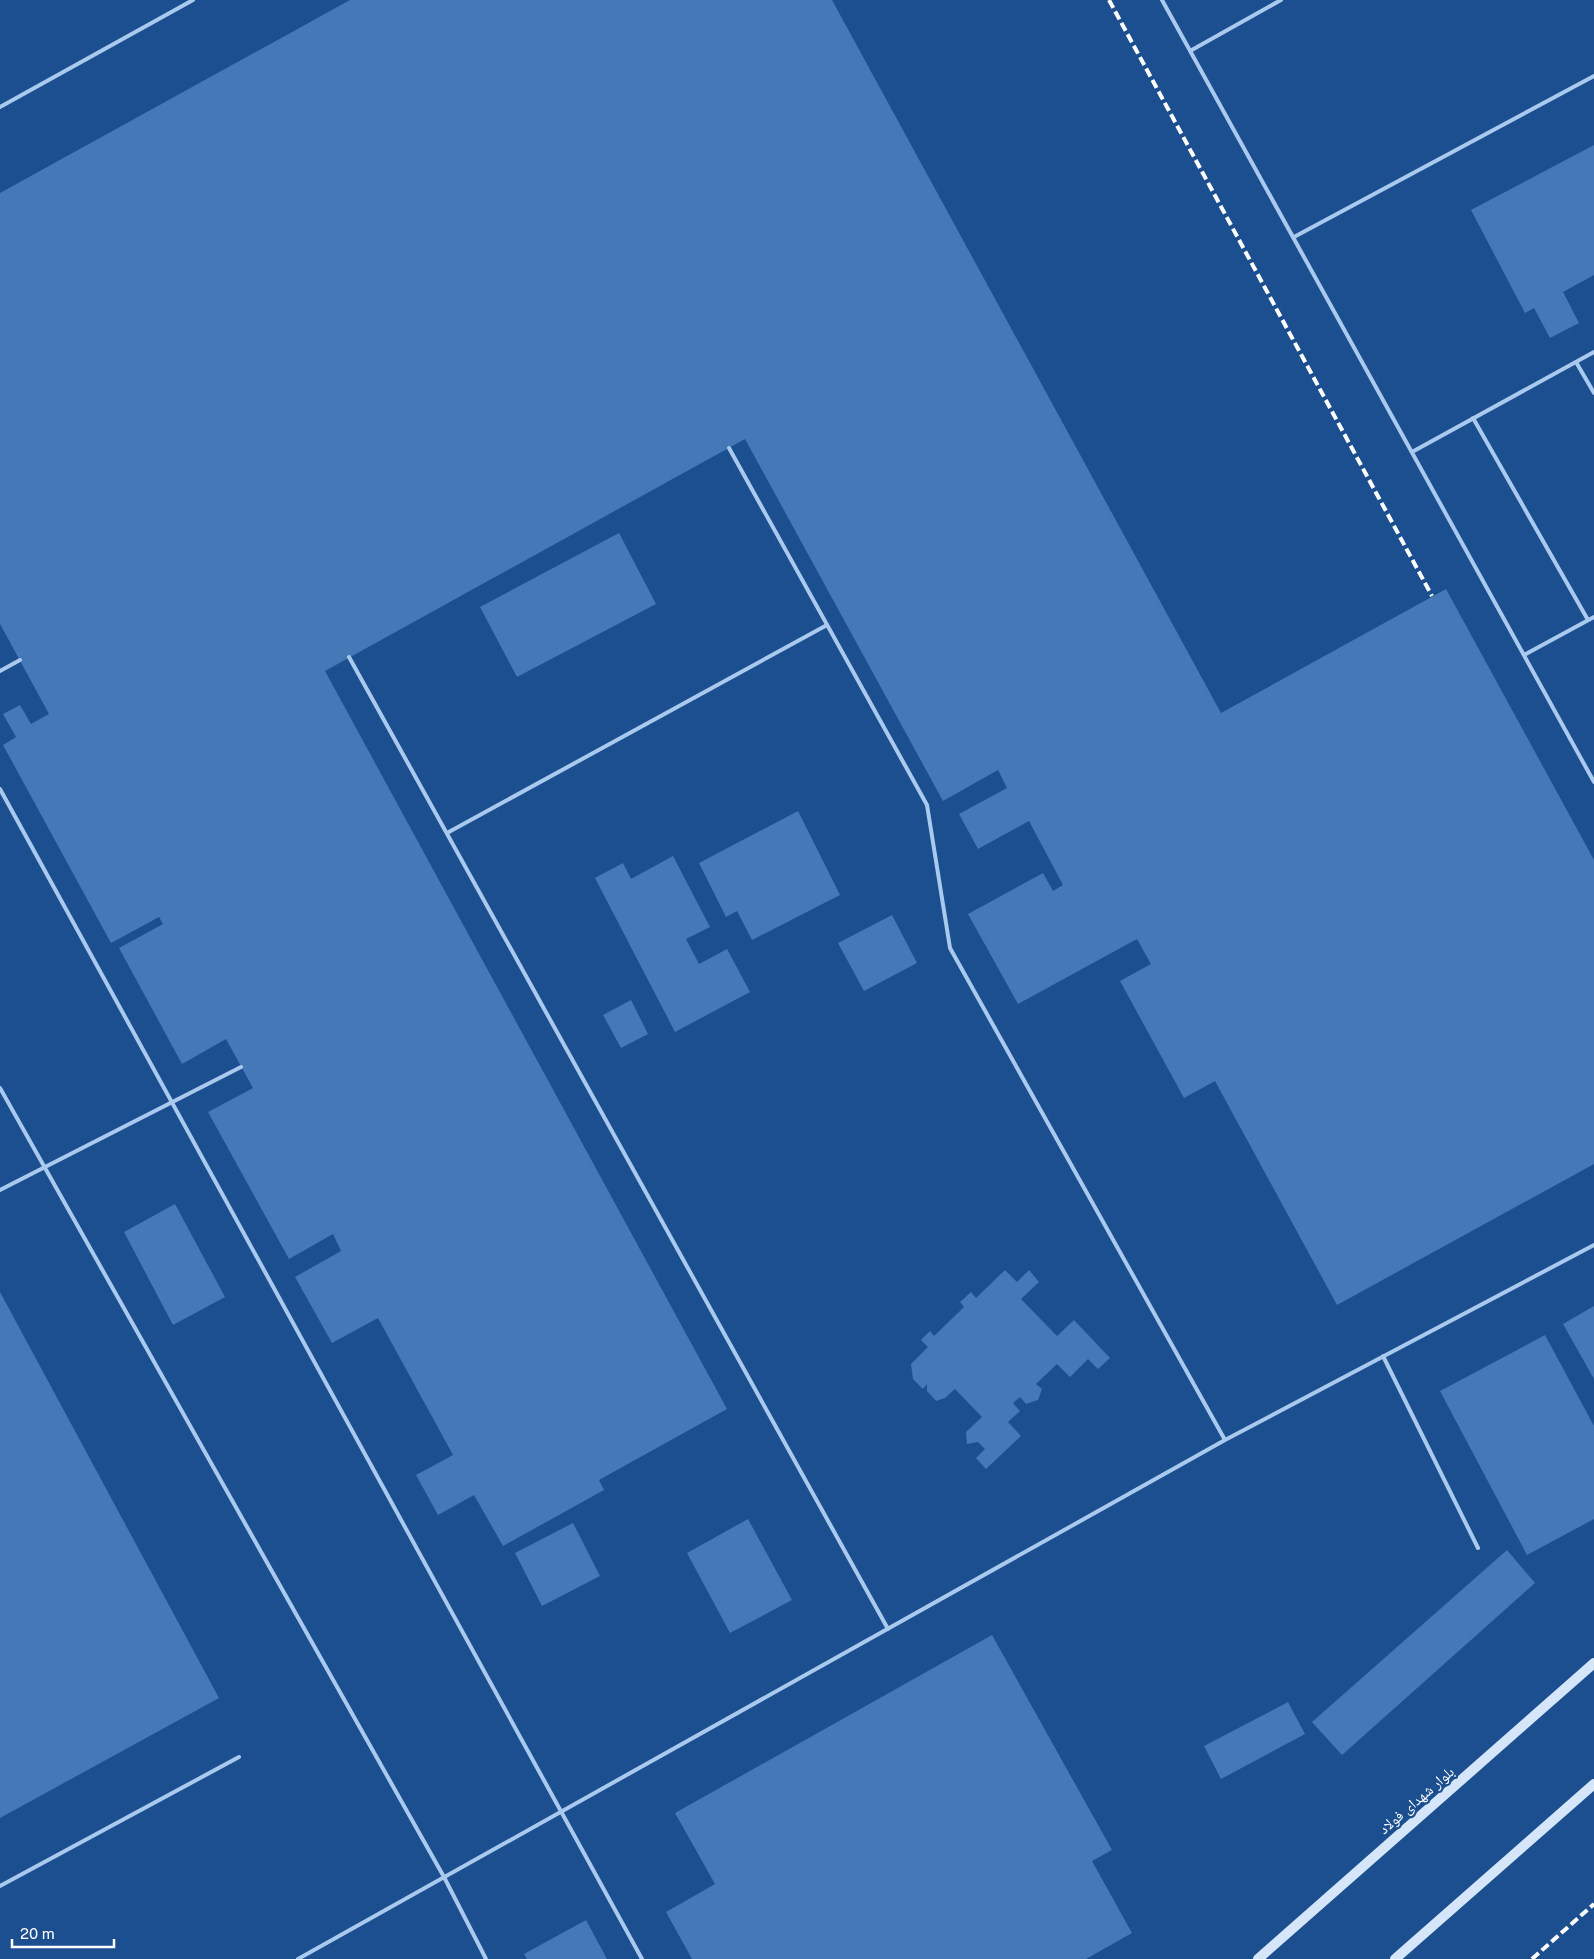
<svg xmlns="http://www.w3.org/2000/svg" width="1594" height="1959" font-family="'Public Sans','Noto Naskh Arabic',sans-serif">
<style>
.building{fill:#4478b7}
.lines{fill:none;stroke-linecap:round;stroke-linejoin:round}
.lane{stroke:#a9c9ee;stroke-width:4}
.secondary{stroke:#d6e6fa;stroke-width:10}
.rail{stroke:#fff;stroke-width:4;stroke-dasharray:9 4;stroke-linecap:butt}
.labels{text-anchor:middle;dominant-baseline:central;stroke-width:4.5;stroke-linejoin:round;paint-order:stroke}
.street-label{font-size:15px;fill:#fff;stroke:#1b4f8f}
</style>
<rect width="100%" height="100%" fill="#1b4f8f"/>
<path class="building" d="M350 0H832L1221 713 1446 589 1594 860V1164L1337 1305 1215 1081 1184 1098 1120 981 1151 964 1137 939 1018 1004 968 914 1043 873 1053 891 1063 885 1029 821 978 849 959 814 1007 788 998 770 943 801 745 439 325 671 727 1409 599 1480 604 1490 503 1546 474 1495 438 1515 416 1475 453 1455 378 1318 332 1343 295 1277 341 1251 333 1234 289 1259 208 1112 253 1088 226 1039 182 1064 119 948 163 924 159 917 111 943 3 745 16 737 3 714 20 705 31 724 49 714 0 624V193Z
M1594 145V275L1563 292 1579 323 1550 338 1534 308 1525 313 1471 210Z
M619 533 656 604 517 677 480 607Z
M798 811 840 895 752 940 737 911 726 917 699 863Z
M673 856 710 927 686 939 699 964 727 949 750 992 675 1032 595 878 623 863 631 879Z
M892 915 917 963 864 991 838 943Z
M631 1000 648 1034 621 1048 603 1015Z
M175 1204 225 1297 173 1325 124 1232Z
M1005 1270 1017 1282 1029 1270 1039 1282 1021 1299 1057 1336 1074 1320 1110 1358 1098 1369 1088 1359 1070 1377 1057 1364 1036 1384 1042 1389 1038 1400 1026 1404 1020 1397 1013 1403 1020 1411 1008 1422 1021 1436 986 1469 976 1458 985 1449 978 1442 967 1444 966 1432 982 1417 955 1389 945 1398 936 1401 927 1391V1384L923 1389 913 1379 911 1364 928 1347 921 1340 930 1331 934 1336 964 1307 960 1302 971 1292 976 1298Z
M0 1292 219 1698 0 1818Z
M1594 1306V1379L1563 1324Z
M1545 1335 1594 1426V1519L1527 1555 1440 1391Z
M748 1519 792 1600 730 1633 687 1553Z
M573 1523 600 1576 542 1606 515 1553Z
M1507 1550 1535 1583 1342 1755 1312 1722Z
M992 1635 1112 1850 1092 1861 1132 1933 1086 1959H692L666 1912 715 1884 675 1813Z
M1288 1702 1305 1734 1221 1779 1204 1746Z
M586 1920 607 1959H527L524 1954Z"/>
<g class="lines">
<path class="lane" d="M1162 0 1594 782
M1190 51 1281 0
M0 107 193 0
M1294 237 1594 76
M1576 362 1594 393
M1473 418 1588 620
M729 448 927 805 950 948 1225 1440
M1412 452 1594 352
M1524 655 1594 617
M349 657 888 1629
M0 671 20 660
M0 789 642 1959
M447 833 827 625
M0 1088 444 1877 486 1959
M0 1190 241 1067
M1383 1356 1478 1548
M0 1886 239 1757
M298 1959 1225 1440 1594 1245"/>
<path class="secondary" d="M1258 1959 1594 1663
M1395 1959 1594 1784"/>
<path class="rail" d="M1109 0 1432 596
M1532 1959 1594 1904"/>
</g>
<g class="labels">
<g class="street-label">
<text transform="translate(1416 1800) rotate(-41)">بلوار شهدای فولاد</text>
</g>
</g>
<path d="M12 1939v8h102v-8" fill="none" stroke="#ffffff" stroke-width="2.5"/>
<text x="20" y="1939" font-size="15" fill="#ffffff" stroke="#1b4f8f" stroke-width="4" paint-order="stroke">20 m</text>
</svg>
